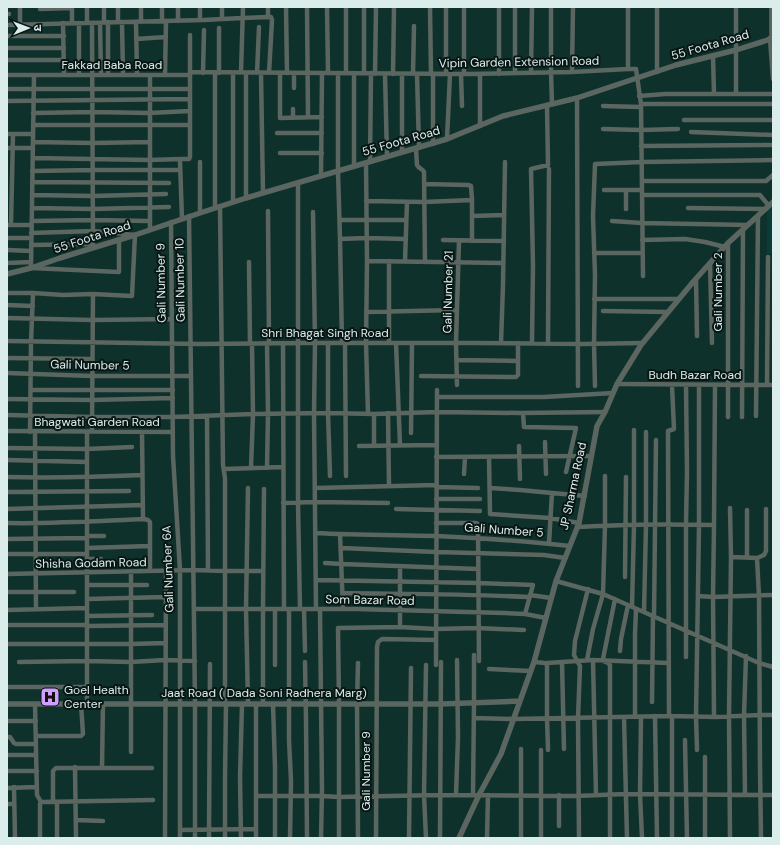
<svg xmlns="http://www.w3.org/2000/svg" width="780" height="845" font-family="'DM Sans','Noto Sans Devanagari',sans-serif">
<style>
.built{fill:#0a3b36}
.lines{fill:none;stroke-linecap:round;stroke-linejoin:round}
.minor{stroke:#5a665f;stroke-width:4.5}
.tertiary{stroke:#5a665f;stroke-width:5.5}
.labels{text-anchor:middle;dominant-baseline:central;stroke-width:4;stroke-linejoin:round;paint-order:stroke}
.street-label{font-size:12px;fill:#dbedea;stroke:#081614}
.poi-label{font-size:12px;fill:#dbedea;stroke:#081614;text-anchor:start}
</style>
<rect width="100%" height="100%" fill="#0e312c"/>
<path class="built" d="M767 208H773V253H767Z"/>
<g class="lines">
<path class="minor" d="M20 7V25
M104 7V22
M268 7V17
M286 7 287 73
M307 7 308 117
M327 7 328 73
M364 7V73
M430 7 431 74
M446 7V74
M464 7V74
M499 7V74
M551 7V72L552 104
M628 7V69
M657 7V72
M736 7V94
M40 9 72 8
M7 14H9
M222 19V7
M200 20V7
M162 21V7
M178 21V7
M108 22V75
M118 22V7
M122 22 123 75
M136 22 137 75
M141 22V7
M63 23 64 75
M72 23V7
M79 23V75
M87 23V7
M92 23 93 247
M100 23 101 75
M7 25 204 20 242 18 271 17 272 20 269 73
M7 36H64
M136 39 166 37
M770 39 773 79
M7 48H64
M713 55 714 94
M7 60H64
M190 72 468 74 572 72 628 69H636L641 104 643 276
M241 72 243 7
M572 72 573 7
M203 73 204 30
M215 73V208
M219 73V28
M233 73V202
M246 73V198
M257 73 259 27
M261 73 263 193
M280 73V118L322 117
M294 73V88
M338 73V171L340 239 342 343
M346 73V7
M515 73V7
M531 73 532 7
M375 74 376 7
M385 74 387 157
M393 74 394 7
M402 74V152
M413 74 414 26
M417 74 419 148
M461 74 462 106
M480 74V126
M7 75H190
M165 75 166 21
M34 76 31 268 119 272V239
M7 89H190
M639 96 665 94H773
M577 98 578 386
M7 101 190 99
M641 104H773
M603 106 641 107
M293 109V117
M33 113 93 112 149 113 190 111
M684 120H773
M33 125H190
M603 129 641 130 678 129
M691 132 773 135
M277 133H322
M7 134H33
M447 139 450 74
M33 142 93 143 149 142
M433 144V74
M641 146 773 145
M7 148H33
M416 149 417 165C419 169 423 169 424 172L425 262
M280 153H322
M33 158 149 160 181 159
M200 162V213
M370 162 371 73
M366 163 367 261 366 343 368 414
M354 167V73
M32 171 93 170H180
M321 176 322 73
M642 181H766L773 175
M32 182 169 183
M298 183V503L300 609
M424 184 468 185 471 186 472 200V241
M604 190H642
M32 195 93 196 166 194
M642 195H760L769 206
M366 201 424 202 472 200
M220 206 223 465 225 478V704
M32 208 93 209 169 207
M688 208 765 209
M626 209V190
M268 211 269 344
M313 212 315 343 314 414 316 609
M189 216 195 704V838
M472 216 504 215
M182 219 180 161 181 159H189L190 157V35
M340 220H406
M32 221 93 220 149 221
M612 221 642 223 748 225
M171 222 173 456 180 570V838
M7 225H32
M11 225 13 134
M150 229V75
M7 238H31
M340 239 366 238 406 239
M443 240 504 241
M642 240 685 239 705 242 725 247
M31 245 93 244
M7 250 31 251
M594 253H642
M367 261 503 263
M405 261 407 202
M249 262 250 344
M7 263 31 262
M710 263 712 343
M696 279 697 336
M7 293H33L63 295 93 294 132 296 135 235 93 231 31 233
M594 299H679
M7 305 33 306
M603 311 668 312
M366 312 457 310
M7 318 93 320 172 319
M7 341 199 344 298 343H474L583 344 643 343
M283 343 284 609
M328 343V413L330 476
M345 343 346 476
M389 343V261
M396 343 400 445
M501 343 503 285 505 162
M532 343 533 265 531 169 548 165 547 105
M548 344 549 169
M7 358 92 359
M457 360 518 361
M7 373 92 376H191
M421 376 516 377 518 375V343
M617 384 773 385
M457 385 456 343 459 241
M686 385 687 471 686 524V657
M767 385 768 257
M595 386 594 344 595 275 593 216 595 164 642 162 773 160
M31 390H173
M437 397H544L613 393
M7 399 92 400 173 398
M388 413 389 486
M523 413 524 427 576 428 566 472
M374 414V446
M7 415 92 417H173L253 414 328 413 374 414 437 412 520 413 605 412
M207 416 208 570
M756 416 758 216
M728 417V243
M742 417 743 230
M7 431 173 432
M30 432 31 342 33 293
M35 432 36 609
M87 432V704
M92 432 93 294
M142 432 143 517 144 519
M411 433 412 343
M545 442 546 474
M359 446 436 445
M519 446 520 479
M7 448 87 449 132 447
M436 457 592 456
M489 457 490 514 550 518 579 523
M7 460 87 462
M251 468 253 414 252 344
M267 468 268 414 267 343
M224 469 283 467
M464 474 465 457
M7 477C52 478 97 477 142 475
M436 487 478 488
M315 488 436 485
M490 488 520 490 585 496
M7 492 129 491
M436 499H480
M283 503 315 502 388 503
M730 508 731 557 729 716 730 838
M7 509 143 505
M396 509 480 511
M747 510V558
M7 523C53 524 98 521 144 519L148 520 150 522V571
M436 523H476L478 524 479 661
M578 527C623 524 669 524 714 525
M315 533C355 535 396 535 436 536 481 538 526 541 570 546
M340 534 343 609
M87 536H104
M7 539 87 538
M549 543 552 493
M87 548 150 546
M341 548 436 552 544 555 565 558
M7 554H87
M731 557 757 558
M87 559H101
M325 563 342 564 478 569
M400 566V627
M7 574 194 570 225 571H263
M625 577 626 477
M316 580 479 583 533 585 525 614
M556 581 603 594 759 663 773 667
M87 585H147
M7 592H74
M343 593C405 594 467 594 529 597
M603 594 605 525V476
M530 595 551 598
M698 596 713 597 773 595
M87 599 165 597
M632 607 634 525V430
M194 609H356L504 613 525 614 546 618
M275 609V665
M289 609V740L291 781 290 838
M304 609 305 651
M320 609 322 790 321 838
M7 610 87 608
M644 612 646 525V432
M87 616 152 615
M654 617 656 440
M7 625H87
M87 626 165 625
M7 644H131L165 643
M620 651 621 639 628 605
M587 660 593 629 603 594
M593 660 596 795
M19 662 87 661 131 662 165 660 195 661
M305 662 306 719 307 838
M534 662 545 663 547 665V718L548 750
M562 662 564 749
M547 663 593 660 668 663
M436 665 437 390
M489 669 531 671
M7 687H87
M652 702 653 615
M35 704 37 795 41 802
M248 704 246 609 248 488
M263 704V609L264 489
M273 704 275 767V838
M655 716 657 838
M669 716 668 433V431L674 429 672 385
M672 716V838
M714 716 713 597 714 525 715 385
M624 717 627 838
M635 717V634L636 609
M641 717 640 794 642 838
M474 718 514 719 669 716 716 717 760 715H773
M7 721H36
M36 736H81L83 734 81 704
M7 737H10L14 743 16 744H36
M685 740 687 838
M521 749V838
M541 750V838
M697 750 696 716 699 525V385
M131 752V572
M7 755H36
M75 767 76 838
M102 768 103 704
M7 771H37
M14 787 15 838
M7 788 37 787
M745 794 744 715 746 656
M456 795 458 737 457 660
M473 795 474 703V655
M559 795V826
M256 796H322L339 797 441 795 576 796 625 794 773 795
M53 802V771L56 768H152
M7 804H14
M76 820 103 821
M180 830 256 829
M40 838V804L41 802 153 800
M57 838V802
M165 838 166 571
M209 838C209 780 210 722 210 664
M225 838V778L226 704
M241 838 240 777 242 704
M256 838V704
M339 838V704L338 628 400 627 436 629 477 628 524 630
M358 838 357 704 358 663
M376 838 377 647 378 642 382 639 436 640
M409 838 411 668
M426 838 424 795 426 665
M440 838 441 662
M487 838 488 795
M579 838 578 718 580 666 574 655 575 641 588 589
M610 838V665L608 663 603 661V659L615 599
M705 838V757
M761 838 760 766 759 596 757 558 764 555 766 551V509"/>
<path class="tertiary" d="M7 274 31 268 60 258 135 235 203 212 246 198 447 139 503 116 577 98 676 65 736 50 768 40 772 37V7
M7 704H441L520 701
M459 838 479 795 501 754 534 662 556 581 579 523 597 426 605 412 617 384 641 345 693 282 728 243 773 202"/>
</g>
<defs>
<g id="hospital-square" transform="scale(1)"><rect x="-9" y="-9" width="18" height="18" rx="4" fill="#d19dfe" stroke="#081614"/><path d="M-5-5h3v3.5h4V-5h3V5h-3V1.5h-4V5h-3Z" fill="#111"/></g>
</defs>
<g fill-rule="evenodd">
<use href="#hospital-square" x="50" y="697"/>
</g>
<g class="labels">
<g class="street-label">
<text transform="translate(710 45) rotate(-16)">55 Foota Road</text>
<text transform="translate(519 62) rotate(-1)">Vipin Garden Extension Road</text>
<text x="112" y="65">Fakkad Baba Road</text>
<text transform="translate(401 141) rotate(-16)">55 Foota Road</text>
<text transform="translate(92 237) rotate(-18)">55 Foota Road</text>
<text transform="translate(180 280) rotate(-91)">Gali Number 10</text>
<text transform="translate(161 283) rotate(-91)">Gali Number 9</text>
<text transform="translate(448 292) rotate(-89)">Gali Number 21</text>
<text transform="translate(718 292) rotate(-90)">Gali Number 2</text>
<text x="325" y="333">Shri Bhagat Singh Road</text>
<text transform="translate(90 365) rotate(1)">Gali Number 5</text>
<text x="695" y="375">Budh Bazar Road</text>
<text x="97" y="422">Bhagwati Garden Road</text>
<text transform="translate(573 486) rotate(-78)">JP Sharma Road</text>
<text transform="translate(504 530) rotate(4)">Gali Number 5</text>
<text transform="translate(91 563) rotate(-1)">Shisha Godam Road</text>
<text transform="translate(168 569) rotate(-92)">Gali Number 6A</text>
<text transform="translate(370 600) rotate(1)">Som Bazar Road</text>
<text x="264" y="693">Jaat Road ( Dada Soni Radhera Marg)</text>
<text transform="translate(366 771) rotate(-90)">Gali Number 9</text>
</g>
<g class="poi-label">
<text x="64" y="690">Goel Health<tspan x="64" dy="14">Center</tspan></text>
</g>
</g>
<rect width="780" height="845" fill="none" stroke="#dbedea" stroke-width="16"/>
<g transform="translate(28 28) rotate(89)" stroke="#081614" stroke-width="3" paint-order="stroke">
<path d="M0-3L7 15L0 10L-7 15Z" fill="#dbedea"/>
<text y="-6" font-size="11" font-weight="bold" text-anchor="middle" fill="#dbedea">उ</text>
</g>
</svg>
